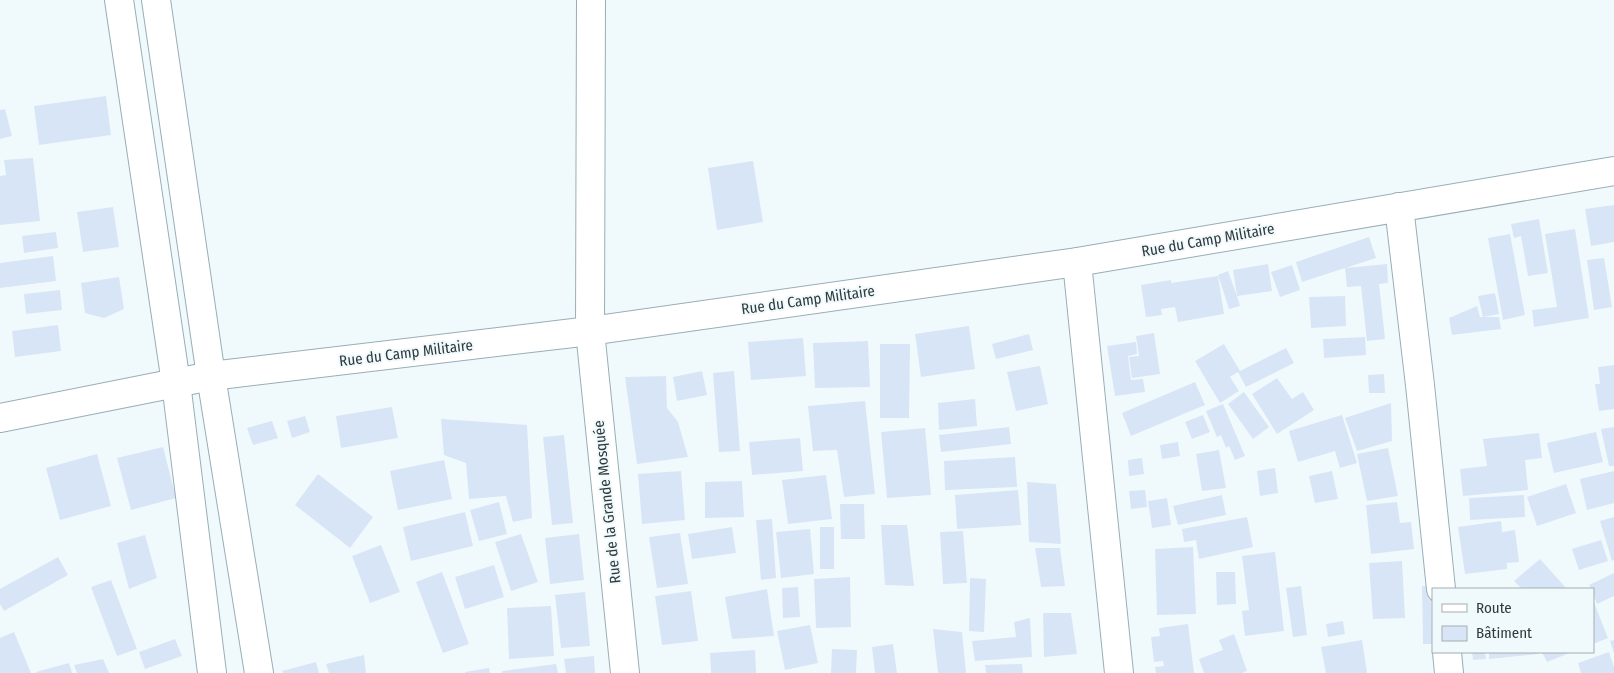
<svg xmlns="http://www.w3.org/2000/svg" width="1614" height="673" font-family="'Fira Sans Condensed',sans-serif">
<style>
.building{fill:#d8e5f6}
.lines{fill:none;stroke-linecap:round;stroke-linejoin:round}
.minor-casing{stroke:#98aeb6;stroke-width:30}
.major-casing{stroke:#98aeb6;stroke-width:30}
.minor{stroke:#fff;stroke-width:28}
.major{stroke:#fff;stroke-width:28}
.labels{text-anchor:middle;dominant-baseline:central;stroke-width:4;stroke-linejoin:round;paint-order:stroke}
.street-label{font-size:15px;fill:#30393c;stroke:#f0fafd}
</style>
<rect width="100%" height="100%" fill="#f0fafd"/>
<path class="building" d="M106 96 111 135 39 145 34 106Z
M5 109 12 136 0 139V110Z
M33 158 40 221 0 225V176L6 175 4 160Z
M753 161 763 222 717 230 708 168Z
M1614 205V242L1591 246 1585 209Z
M113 207 119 247 83 252 77 212Z
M1539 219 1548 273 1528 276 1521 236 1514 238 1511 224Z
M1575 229 1589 318 1534 327 1532 310 1557 307 1545 234Z
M56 232 58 248 24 253 22 236Z
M1510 234 1525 315 1503 320 1488 238Z
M1369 237 1376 258 1345 268 1387 264 1388 283 1379 284 1385 339 1367 341 1361 286 1347 287 1345 268 1302 282 1296 262Z
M53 256 56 281 0 288V263Z
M1604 258 1612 307 1594 310 1587 260Z
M1268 264 1272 291 1237 296 1240 306 1229 309 1218 275 1228 271 1237 296 1233 270Z
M1292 265 1300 290 1280 297 1271 272Z
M1218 276 1224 314 1178 322 1175 307 1161 309 1162 315 1146 317 1141 285 1171 280V283Z
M119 277 124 309 104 318 85 313 81 283Z
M60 290 62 310 26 314 24 294Z
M1495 293 1499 314 1483 317 1478 296Z
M1345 296 1346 326 1311 328 1309 297Z
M1477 306 1480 317H1499L1501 329 1452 335 1449 318Z
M58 325 61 351 15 357 12 331Z
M969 326 975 369 921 377 915 334Z
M1154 333 1160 374 1132 378 1129 357 1139 356 1136 336Z
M1029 334 1033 350 996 359 992 344Z
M1365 337 1366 355 1324 358 1323 339Z
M803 338 806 376 751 380 748 342Z
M868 341 870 387 815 388 813 343Z
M1136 342 1137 354 1128 356 1131 380 1143 379 1145 392 1115 396 1107 346Z
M880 344H910L909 418H880Z
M1224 344 1240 371 1286 348 1294 363 1246 387 1238 372 1230 377 1239 391 1220 403 1195 361Z
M1614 365V409L1599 411 1595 384H1600L1598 367Z
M1040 366 1048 404 1016 411 1007 372Z
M702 371 707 395 677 401 673 377Z
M734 371 740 451 719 452 713 373Z
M1384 374 1385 393H1369L1368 375Z
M666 376 667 408 678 422 688 457 637 464 625 377Z
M1277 378 1292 399 1303 392 1314 410 1277 434 1252 394Z
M1195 382 1205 405 1131 436 1122 413Z
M1244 392 1269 427 1253 439 1228 404Z
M975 399 977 426 939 430 938 403Z
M865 401 875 494 844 497 837 450 813 451 808 406Z
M1391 403 1392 441 1357 451 1345 418Z
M1223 404 1245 456 1235 460 1229 446 1226 448 1221 435 1217 437 1206 411Z
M392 407 398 438 341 448 336 416Z
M1203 415 1210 432 1192 439 1185 422Z
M1342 415 1357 463 1340 468 1335 451 1298 462 1289 431Z
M305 416 310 432 292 438 287 421Z
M441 419 527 425 532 518 513 522 506 496 469 499 466 463 444 455Z
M272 421 278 438 253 445 247 428Z
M1009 427 1011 444 941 452 939 435Z
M1614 427V466H1609L1601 429Z
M925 428 931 495 887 498 881 432Z
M1596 432 1603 462 1554 473 1547 443Z
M1539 433 1542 458 1525 460 1528 490 1463 496 1460 469 1487 466 1483 439Z
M564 435 573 523 552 525 543 437Z
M800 438 803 471 752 475 749 442Z
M1178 442 1180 456 1162 459 1160 445Z
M163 447 176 498 131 510 117 458Z
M1388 448 1398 496 1367 501 1357 454Z
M1219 450 1226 488 1202 491 1196 454Z
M97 454 111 506 60 520 46 468Z
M1015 457 1017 487 945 490 944 461Z
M1142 458 1144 474 1129 476 1128 460Z
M444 460 452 499 398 510 390 471Z
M1275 468 1278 493 1260 496 1257 471Z
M681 471 685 520 642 524 638 474Z
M1332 471 1338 499 1315 503 1309 476Z
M1614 471V503L1587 510 1580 479Z
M318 474 373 517 350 548 295 505Z
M826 475 832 519 788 524 782 480Z
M742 481 744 517 705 518V482Z
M1027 482 1056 484 1061 544 1029 542Z
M1566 484 1576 513 1537 526 1527 497Z
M1018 490 1021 525 957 529 955 495Z
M1145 490 1147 507 1131 509 1129 491Z
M1222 495 1226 515 1178 525 1173 506Z
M1524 495 1525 517 1470 520 1469 498Z
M1167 498 1171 525 1152 528 1148 501Z
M499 502 507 534 479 541 470 510Z
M1397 502 1400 523 1411 522 1414 549 1371 554 1366 505Z
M840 504H864L865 539H841Z
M465 512 473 546 411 561 403 527Z
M1247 517 1253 547 1199 559 1196 540 1184 542 1182 529Z
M1614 517V560L1612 561 1600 521Z
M772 519 776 578 761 580 756 520Z
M1501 521 1502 532 1515 530 1519 562 1507 563V569L1465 574 1458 527Z
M881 525H907L914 586 885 585Z
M732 527 736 553 692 559 688 534Z
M820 527H834V569H820Z
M810 529 814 574 781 578 776 532Z
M963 531 967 583 943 584 940 532Z
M680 533 688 584 657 588 649 537Z
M521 534 538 582 511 591 495 542Z
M579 534 584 580 550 584 545 538Z
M145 535 157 578 129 589 117 543Z
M1601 540 1608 561 1579 570 1572 549Z
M381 545 400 592 370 603 352 556Z
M1193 547 1196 614 1157 615 1155 549Z
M1035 548H1060L1065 586 1041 587Z
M1275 552 1284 631 1245 636 1242 611 1249 610 1242 556Z
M58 557 68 575 4 611 0 604V589Z
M1540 559 1567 589H1522L1514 581Z
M1402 561 1405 618 1373 619 1369 563Z
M494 565 504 597 465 609 455 577Z
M442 572 469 644 443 653 416 582Z
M1216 572H1235L1236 604 1217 605Z
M1614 573V596L1597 604 1593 594V589H1591L1589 585Z
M850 577 851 627 816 628 814 579Z
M970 578 986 579 984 632 969 631Z
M111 580 137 649 117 656 91 587Z
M1301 586 1307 635 1293 637 1286 588Z
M1422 586H1431L1432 644H1423Z
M798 587 800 617 783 618 782 588Z
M767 589 774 636 732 639 725 597Z
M691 591 698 641 662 645 655 596Z
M585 592 590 646 561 648 555 595Z
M1593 600 1608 638 1593 644Z
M551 606 554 656 509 659 507 608Z
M1043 613H1071L1077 654 1044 657Z
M1030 618 1032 657 975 661 972 641 1016 637 1014 622Z
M1343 621 1345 634 1328 637 1326 624Z
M1188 624 1194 673H1156L1155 667 1164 666 1163 661 1154 662 1151 637 1160 636 1159 628Z
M810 625 818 663 785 670 777 631Z
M933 629 962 632 966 673H938Z
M14 632 31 673H0V638Z
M1234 634 1247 671 1242 673H1204L1199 659 1223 650 1219 640Z
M175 639 182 656 145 669 139 652Z
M1362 640 1367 673H1326L1321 647Z
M1614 640V653L1610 641Z
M893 644 897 673H875L872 647Z
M832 649 857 650 856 673H831Z
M755 650 756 673H711L710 653Z
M1472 652H1485L1486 659 1473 660Z
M1489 652H1538V654L1489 659Z
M1542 652H1572L1547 662Z
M1609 652 1614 667V673H1581L1578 663Z
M364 655 366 673H329L326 664Z
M594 656 595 673H566L564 659Z
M103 659 109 673H77L74 665Z
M316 662 319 673H283L282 671Z
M69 663 72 673H37L36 672Z
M556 664 558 673H502V671Z
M1022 664 1023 673H986L985 665Z
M489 668 490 673H465V672Z"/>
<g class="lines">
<g class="minor-casing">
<path id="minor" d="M591 0 590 331 625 673
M1399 207 1420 385 1441 589
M1077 262 1119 673
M0 418 211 376 590 331 1077 262 1614 171
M1447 652 1449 673"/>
</g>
<g class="major-casing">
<path id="major" d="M119 0 176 383 212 673
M156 0 211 376 259 673"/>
</g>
<use href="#minor" class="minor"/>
<use href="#major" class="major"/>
</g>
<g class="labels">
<g class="street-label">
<text transform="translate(1208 240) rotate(-10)">Rue du Camp Militaire</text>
<text transform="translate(808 300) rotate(-8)">Rue du Camp Militaire</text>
<text transform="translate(406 353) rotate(-7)">Rue du Camp Militaire</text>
<text transform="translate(607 502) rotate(-96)">Rue de la Grande Mosquée</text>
</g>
</g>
<rect x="1432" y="588" width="162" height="65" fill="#f0fafd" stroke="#a3adb0"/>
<rect x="1442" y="604" width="25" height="8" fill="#ffffff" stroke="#a3adb0"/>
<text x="1476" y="613" font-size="15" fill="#30393c">Route</text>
<rect x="1442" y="626" width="25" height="15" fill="#d8e5f6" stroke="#a3adb0"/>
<text x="1476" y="638" font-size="15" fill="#30393c">Bâtiment</text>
</svg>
